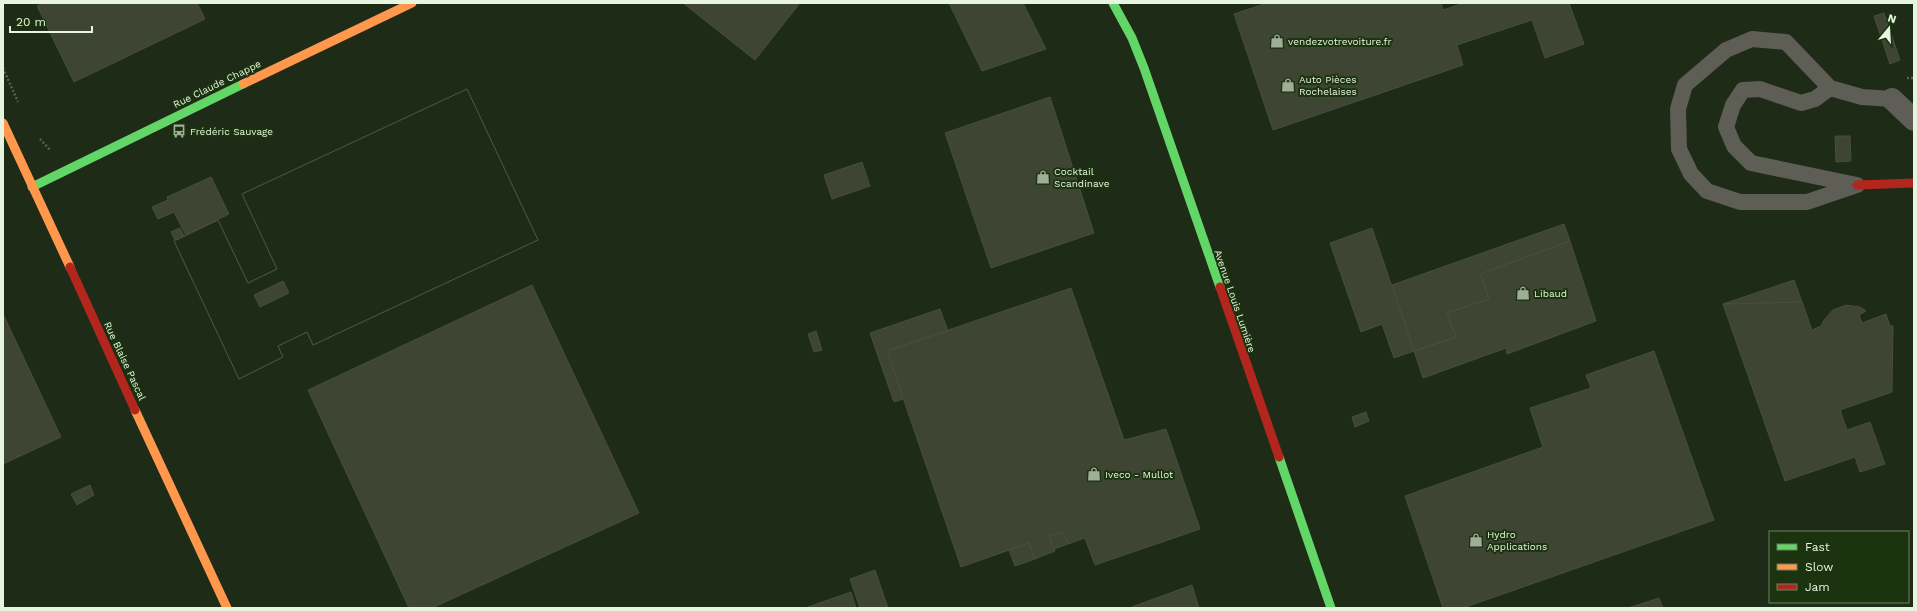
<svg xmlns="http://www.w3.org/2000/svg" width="1917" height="611" font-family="'Work Sans',sans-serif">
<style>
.building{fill:#3e4633;stroke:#474e3c;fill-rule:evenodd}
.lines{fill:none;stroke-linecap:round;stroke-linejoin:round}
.path{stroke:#5c5e55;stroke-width:2.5;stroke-dasharray:2 2;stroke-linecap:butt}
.lane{stroke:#5e5d56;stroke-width:16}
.street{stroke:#5e5d56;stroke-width:22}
.fast{stroke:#63d668;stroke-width:9}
.slow{stroke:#ff974d;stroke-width:9}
.jam{stroke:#b3261e;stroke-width:9}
.labels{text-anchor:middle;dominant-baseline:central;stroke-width:4;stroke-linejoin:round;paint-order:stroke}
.poi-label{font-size:10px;fill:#e5f5df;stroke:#1b330e;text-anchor:start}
.street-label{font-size:10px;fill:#e5f5df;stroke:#1b330e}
</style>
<rect width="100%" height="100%" fill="#1e2b16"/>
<path class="building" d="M43 3H197L205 19 74 82 37 6Z
M683 3H800L755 60Z
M949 3H1023L1046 49 982 71Z
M1267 3H1441L1443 10 1464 3H1569L1584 44 1545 58 1532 20 1457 45 1463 65 1273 130 1234 14Z
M1884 13 1900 60 1890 64 1874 16Z
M467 89 538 240 313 345 307 332 278 346 283 357 239 379 174 241 218 220 248 283 277 269 242 194ZM283 281 289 293 260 307 254 295Z
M467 89 538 240 313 345 307 332 278 346 283 357 239 379 174 241 218 220 248 283 277 269 242 194Z
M1050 97 1094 233 991 268 945 133Z
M1835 136H1850L1851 161 1836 162Z
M862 162 870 186 832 199 824 175Z
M211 177 229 214 186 235 174 212 158 219 152 207 168 200 167 197Z
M1564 224 1570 241 1480 274 1489 299 1447 313 1456 337 1414 351 1392 285Z
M180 228 184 236 175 240 171 232Z
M1372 228 1414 351 1394 358 1382 324 1361 332 1330 243Z
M1570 241 1596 321 1507 354 1506 348 1423 378 1414 351 1456 337 1447 313 1489 299 1480 274Z
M1794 280 1802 302 1723 304Z
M532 285 639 513 432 608H409L308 390Z
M1071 288 1124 440 1166 429 1200 529 1095 565 1085 538 1068 544 1063 532 1049 536 1055 551 1035 559 1029 543 961 567 887 351Z
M1802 302 1812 330 1821 326 1824 320 1833 310 1846 305 1860 307 1866 311 1859 315 1862 323 1886 314 1890 326H1893L1892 392 1840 410 1847 430 1870 422 1885 464 1860 472 1855 457 1785 481 1723 304Z
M940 309 948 331 887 351 903 399 894 402 870 333Z
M3 314 61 437 3 464Z
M816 331 822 350 814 352 808 334Z
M1654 351 1714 520 1463 608H1443L1405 496 1543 447 1530 408 1591 388 1586 375Z
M1366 412 1369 421 1355 427 1352 417Z
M90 485 94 495 77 505 71 494Z
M1063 532 1068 544 1054 549 1049 536Z
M1029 543 1035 559 1015 566 1009 550Z
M875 570 888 608H860L850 579Z
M1192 585 1199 608H1129Z
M851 592 856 608H805Z
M1659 598 1663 608H1628Z"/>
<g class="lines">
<path class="path" d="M3 68 18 102
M1907 78H1914
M40 139 50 150"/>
<path class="lane" d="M1830 88 1786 42 1752 39 1726 50 1685 85 1678 109 1679 149 1691 174 1707 191 1740 202H1807L1857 185
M1857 185 1751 163 1734 146 1726 127 1733 105 1743 90 1760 89 1801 103 1815 99 1830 88 1862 97 1892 99"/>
<path class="street" d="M1892 99 1914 120"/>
<path class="fast" d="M1113 3 1132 38 1144 68 1220 287
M32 187 243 84
M1279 457 1331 608"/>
<path class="slow" d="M243 84 412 3
M3 123 70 267
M135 410 227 608"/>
<path class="jam" d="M1857 185 1914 183
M70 267 135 410
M1220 287 1279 457"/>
</g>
<defs>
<g id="shop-bare" transform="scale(1.08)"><path d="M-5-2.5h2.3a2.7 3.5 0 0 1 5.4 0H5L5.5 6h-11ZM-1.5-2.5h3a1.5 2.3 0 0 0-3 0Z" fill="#9fae99" stroke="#1b330e" stroke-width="2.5" paint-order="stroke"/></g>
<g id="bus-bare" transform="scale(1.08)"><path d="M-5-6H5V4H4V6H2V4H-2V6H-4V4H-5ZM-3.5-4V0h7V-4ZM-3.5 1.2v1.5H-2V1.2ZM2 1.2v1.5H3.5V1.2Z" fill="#9fae99" stroke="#1b330e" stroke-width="2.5" paint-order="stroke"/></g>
</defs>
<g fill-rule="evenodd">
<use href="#shop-bare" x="1277" y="41"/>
<use href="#shop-bare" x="1288" y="85"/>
<use href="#bus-bare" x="179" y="131"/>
<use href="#shop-bare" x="1043" y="177"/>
<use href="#shop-bare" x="1523" y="293"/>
<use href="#shop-bare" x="1094" y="474"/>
<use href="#shop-bare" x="1476" y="540"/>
</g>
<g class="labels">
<g class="poi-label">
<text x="1288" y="41">vendezvotrevoiture.fr</text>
<text x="1299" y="79">Auto Pièces<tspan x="1299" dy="12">Rochelaises</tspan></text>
<text x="190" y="131">Frédéric Sauvage</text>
<text x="1054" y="171">Cocktail<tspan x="1054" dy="12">Scandinave</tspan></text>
<text x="1534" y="293">Libaud</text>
<text x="1105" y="474">Iveco - Mullot</text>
<text x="1487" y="534">Hydro<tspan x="1487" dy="12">Applications</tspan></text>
</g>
<g class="street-label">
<text transform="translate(217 84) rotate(-26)">Rue Claude Chappe</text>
<text transform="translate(1235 301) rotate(71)">Avenue Louis Lumière</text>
<text transform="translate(125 361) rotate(65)">Rue Blaise Pascal</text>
</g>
</g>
<rect width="1917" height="611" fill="none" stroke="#e5f5df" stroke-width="8"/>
<rect x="1769" y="531" width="140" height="72" fill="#1b330e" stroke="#6c8162"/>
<rect x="1777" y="544" width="20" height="6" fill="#63d668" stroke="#6c8162"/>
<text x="1805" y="551" font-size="12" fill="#e5f5df">Fast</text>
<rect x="1777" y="564" width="20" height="6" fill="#ff974d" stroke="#6c8162"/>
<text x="1805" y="571" font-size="12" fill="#e5f5df">Slow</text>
<rect x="1777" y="584" width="20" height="6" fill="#b3261e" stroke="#6c8162"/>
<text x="1805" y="591" font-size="12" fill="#e5f5df">Jam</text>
<g transform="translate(1889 28) rotate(18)" stroke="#1b330e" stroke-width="3" paint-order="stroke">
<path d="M0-3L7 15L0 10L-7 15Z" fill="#e5f5df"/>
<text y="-6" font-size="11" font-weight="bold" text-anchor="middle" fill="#e5f5df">N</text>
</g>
<path d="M10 26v6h82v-6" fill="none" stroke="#e5f5df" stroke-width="2"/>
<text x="16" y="26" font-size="12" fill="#e5f5df" stroke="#1b330e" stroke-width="3" paint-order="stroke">20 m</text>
</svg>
